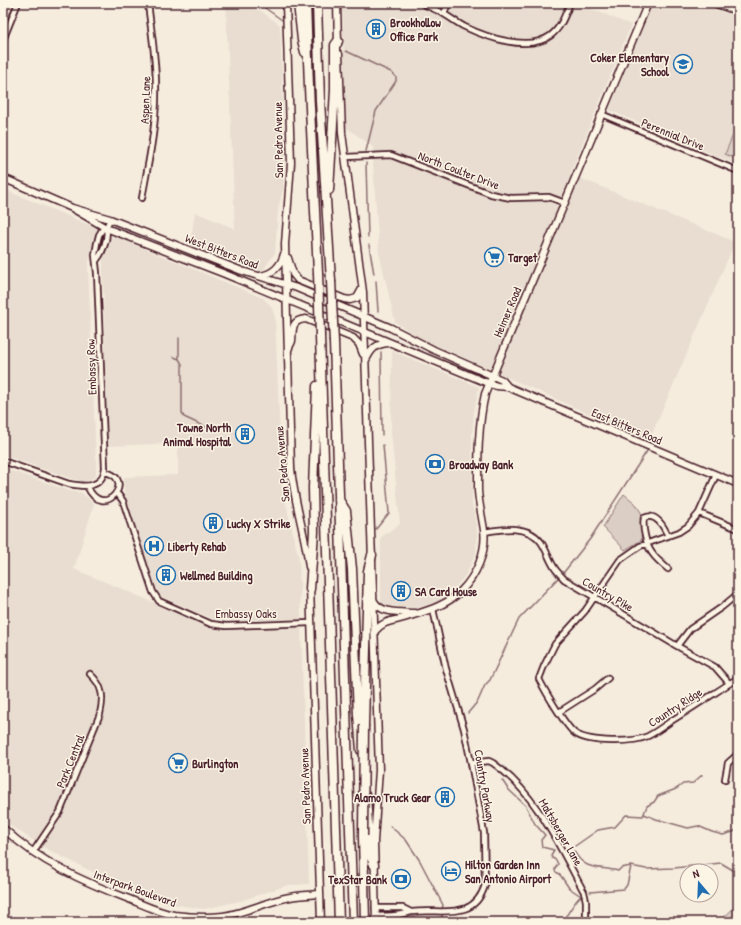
<svg xmlns="http://www.w3.org/2000/svg" width="741" height="925" font-family="'Patrick Hand',sans-serif">
<style>
.built{fill:#e8ddd0}
.green{fill:#dbcec4;stroke:#927678}
.lines{fill:none;stroke-linecap:round;stroke-linejoin:round}
.stream{stroke:#8c6e70;stroke-width:1.5}
.street-casing{stroke:#4a1f2b;stroke-width:8}
.secondary-casing{stroke:#4a1f2b;stroke-width:9}
.highway-casing{stroke:#4a1f2b;stroke-width:11}
.street{stroke:#fcf5e5;stroke-width:4.5}
.secondary{stroke:#fcf5e5;stroke-width:6}
.highway{stroke:#fcf5e5;stroke-width:8}
.highway-bridge-casing{stroke:#4a1f2b;stroke-width:11;stroke-linecap:butt}
.highway-bridge{stroke:#fcf5e5;stroke-width:8}
.labels{text-anchor:middle;dominant-baseline:central;stroke-width:3;stroke-linejoin:round;paint-order:stroke}
.poi-label{font-size:12px;font-weight:bold;fill:#4a1f2b;stroke:#fcf5e5;text-anchor:start}
.street-label{font-size:12px;fill:#4a1f2b;stroke:#fcf5e5}
</style>
<rect width="100%" height="100%" fill="#f5ecde"/>
<filter id="ink" filterUnits="userSpaceOnUse"><feTurbulence type="fractalNoise" baseFrequency=".025" numOctaves="2"/><feDisplacementMap in="SourceGraphic" scale="8" xChannelSelector="R" yChannelSelector="G"/><feConvolveMatrix kernelMatrix="1 2 1 2 8 2 1 2 1" color-interpolation-filters="sRGB"/></filter>
<g filter="url(#ink)">
<path class="built" d="M226 3H243L261 11 280 25 285 160 283 189 278 209 275 253 263 270 257 271 190 245 195 212 235 229Z
M342 3H577L631 25 570 174 735 242 649 441 420 338 395 322 379 252 373 163V147L346 127Z
M653 3H697L738 17V165L609 110Z
M3 189 99 229 88 265 96 463V476L88 481H79L3 455Z
M114 236 263 298 271 306 275 317 282 487 299 559 301 620H215L162 597 156 589 124 491V477L178 475V443L107 446 103 271V260L109 238Z
M392 351 479 387 474 412 472 434V503L477 531 476 553 465 576 451 592 437 602 417 608 388 606 381 603V537L400 524 391 432Z
M3 468 70 491 82 493 94 504 74 569 217 629 301 627 309 884 288 885 240 901 204 909 165 903 136 894 43 847 7 823 3 818Z"/>
<path class="green" d="M738 123V147L734 157H732L725 154Z
M624 494 635 503 642 514 640 518 643 539 625 550 603 527Z
M738 904V922H719Z"/>
<g class="lines">
<path class="stream" d="M258 3 282 20
M346 51 391 72 396 77V81L376 111 366 151
M366 163 368 237
M369 245 374 274
M376 281 378 311
M179 338V359L182 364V413L184 417 212 430
M381 352 382 435
M174 357 179 359
M278 452H279
M376 529 389 513 383 445
M564 572 590 539 647 451
M468 713 478 701 485 685 490 680 519 619 558 578
M502 780 508 789 526 806 535 824 545 835 541 840 542 847 554 850 551 855 552 858 556 860 558 864 555 869V871L561 876 569 888 581 896C572 903 569 916 560 922
M644 814 656 819 688 828 698 826 712 832 723 835 733 832 738 829
M390 826 406 840 420 861 443 905 442 909
M575 846 598 830 615 827 626 815 643 816 647 806 654 802 658 796 676 789 683 784 693 783 702 775
M574 851C585 872 600 866 618 871L621 868 631 866
M590 892 624 889 627 885 631 866 646 869 674 868 721 863 738 873
M442 922V913"/>
<g class="street-casing">
<path id="street" d="M422 3C429 7 437 10 444 14 451 18 457 23 465 27 486 37 528 52 550 36 561 28 565 15 570 3
M712 3 738 12
M444 14 448 3
M3 40 18 3
M601 114 738 171
M346 157 391 155 491 194 511 198 549 197 565 203
M142 198C149 160 157 123 156 85 156 58 151 30 148 3
M96 261C102 254 109 238 106 228
M3 461 69 484C85 487 102 489 105 468L97 273 95 255 97 243 99 235 102 230 106 228 110 219
M716 475 699 513 688 526 679 532 640 546 620 560 585 611 555 644 544 666 539 679C545 691 567 729 576 734 591 743 633 743 648 736 656 732 664 726 671 721 694 707 716 692 738 678
M87 486C104 523 138 477 104 472
M117 493 123 501 153 592 159 601 211 624 226 626 311 623
M699 513 738 529
M484 532C502 529 528 524 541 542 546 549 549 559 554 567 556 571 561 575 564 579L677 646 715 667 729 683
M668 536C664 527 656 512 644 518 642 527 646 545 652 553 656 559 662 564 668 569
M677 646 690 629 722 607 734 597
M559 712 595 689 608 678
M471 763 489 761 493 763C537 794 559 846 584 892L586 901V922
M725 779 728 763 738 754
M33 852 60 812 100 714C104 697 103 686 90 674
M375 908H403L411 912
M376 916C385 916 395 916 403 914 406 914 409 912 412 912 441 908 474 922 485 885L484 833 471 763 464 729 446 669 433 609"/>
</g>
<g class="secondary-casing">
<path id="secondary" d="M286 3 291 163 285 244 291 468C294 502 305 533 309 567
M337 3 338 44
M339 54 342 133 363 292 379 770 374 841 376 922
M3 178 72 208 110 219 242 271 297 288 391 328 434 350 502 380 508 387
M72 208 106 228 225 274 490 384 497 386 508 387 738 484
M288 258 293 274 298 280 344 299 350 300 357 298 362 289
M260 276C272 274 281 266 284 254
M288 350C289 347 291 344 292 341 293 329 291 320 306 319L353 338 359 344 363 354
M366 360C371 349 376 344 388 343
M310 586 321 922
M374 601C380 614 402 612 415 613
M374 632C385 619 393 622 407 617 426 611 446 606 461 591 476 576 487 552 484 530 482 517 479 504 478 491 478 459 478 425 485 394L648 3
M3 828C39 862 84 882 129 899 144 905 158 912 174 915 190 917 207 918 223 916 246 913 267 901 290 897 300 895 310 895 320 894"/>
</g>
<g class="highway-casing">
<path id="highway" d="M298 3 302 40 305 52
M306 3 309 87 318 273
M317 3 320 101 331 281
M329 190 335 90V45L338 41
M320 336 339 922
M334 342 353 922
M339 500 346 511 352 569 358 715 361 750
M310 589 314 532 313 488 317 386
M364 725 368 571 372 555
M366 796 370 854 374 865
M363 836 365 922"/>
</g>
<use href="#street" class="street"/>
<use href="#secondary" class="secondary"/>
<use href="#highway" class="highway"/>
<g class="highway-bridge-casing">
<path id="highway-bridge" d="M318 273 320 336
M331 281 334 342
M363 836 364 725"/>
</g>
<use href="#highway-bridge" class="highway-bridge"/>
</g>
</g>
<defs>
<g id="building-ring" transform="scale(1)"><circle r="9.5" fill="#fcf5e5" stroke="#1f6fb2" stroke-width="1.5"/><path d="M-4-6H4V6H1V3H-1V6H-4ZM-2.5-4.3h1.7v1.8h-1.7ZM.8-4.3h1.7v1.8H.8ZM-2.5-1h1.7V.8h-1.7ZM.8-1h1.7V.8H.8Z" fill="#1f6fb2"/></g>
<g id="school-ring" transform="scale(1)"><circle r="9.5" fill="#fcf5e5" stroke="#1f6fb2" stroke-width="1.5"/><path d="M0-5L7-2L0 1L-7-2ZM-4 1L0 2.5L4 1V4Q0 6-4 4Z" fill="#1f6fb2"/></g>
<g id="supermarket-ring" transform="scale(1)"><circle r="9.5" fill="#fcf5e5" stroke="#1f6fb2" stroke-width="1.5"/><path d="M-6-5.5h2.5l.6 2H6L4.5 2H-2.5L-4.4-4H-6ZM-1.5 3.2a1.3 1.3 0 1 0 .1 0ZM3 3.2a1.3 1.3 0 1 0 .1 0Z" fill="#1f6fb2"/></g>
<g id="bank-ring" transform="scale(1)"><circle r="9.5" fill="#fcf5e5" stroke="#1f6fb2" stroke-width="1.5"/><path d="M-6-4H6V4H-6ZM0-2.3a2.3 2.3 0 1 0 0 4.6a2.3 2.3 0 1 0 0-4.6Z" fill="#1f6fb2"/></g>
<g id="hospital-ring" transform="scale(1)"><circle r="9.5" fill="#fcf5e5" stroke="#1f6fb2" stroke-width="1.5"/><path d="M-5-5h3v3.5h4V-5h3V5h-3V1.5h-4V5h-3Z" fill="#1f6fb2"/></g>
<g id="hotel-ring" transform="scale(1)"><circle r="9.5" fill="#fcf5e5" stroke="#1f6fb2" stroke-width="1.5"/><path d="M-6-4.5h1.5V1H6V5H4.5V3h-9V5H-6ZM-4 0a1.8 1.8 0 1 1 3.6 0ZM.5 0V-2.5h3Q6-2.5 6 0Z" fill="#1f6fb2"/></g>
</defs>
<g fill-rule="evenodd">
<use href="#building-ring" x="376" y="29"/>
<use href="#school-ring" x="683" y="64"/>
<use href="#supermarket-ring" x="494" y="257"/>
<use href="#building-ring" x="245" y="434"/>
<use href="#bank-ring" x="435" y="464"/>
<use href="#building-ring" x="213" y="523"/>
<use href="#hospital-ring" x="154" y="546"/>
<use href="#building-ring" x="166" y="575"/>
<use href="#building-ring" x="401" y="591"/>
<use href="#supermarket-ring" x="178" y="763"/>
<use href="#building-ring" x="445" y="797"/>
<use href="#hotel-ring" x="451" y="871"/>
<use href="#bank-ring" x="401" y="879"/>
</g>
<g class="labels">
<g class="poi-label">
<text x="390" y="22">Brookhollow<tspan x="390" dy="14">Office Park</tspan></text>
<text x="669" y="57" text-anchor="end">Coker Elementary<tspan x="669" dy="14">School</tspan></text>
<text x="508" y="257">Target</text>
<text x="231" y="427" text-anchor="end">Towne North<tspan x="231" dy="14">Animal Hospital</tspan></text>
<text x="449" y="464">Broadway Bank</text>
<text x="227" y="523">Lucky X Strike</text>
<text x="168" y="546">Liberty Rehab</text>
<text x="180" y="575">Wellmed Building</text>
<text x="415" y="591">SA Card House</text>
<text x="192" y="763">Burlington</text>
<text x="431" y="797" text-anchor="end">Alamo Truck Gear</text>
<text x="465" y="864">Hilton Garden Inn<tspan x="465" dy="14">San Antonio Airport</tspan></text>
<text x="387" y="879" text-anchor="end">TexStar Bank</text>
</g>
<g class="street-label">
<text transform="translate(145 100) rotate(-88)">Aspen Lane</text>
<text transform="translate(673 134) rotate(22)">Perennial Drive</text>
<text transform="translate(278 140) rotate(-91)">San Pedro Avenue</text>
<text transform="translate(459 170) rotate(21)">North Coulter Drive</text>
<text transform="translate(222 251) rotate(21)">West Bitters Road</text>
<text transform="translate(507 312) rotate(-67)">Heimer Road</text>
<text transform="translate(91 367) rotate(-92)">Embassy Row</text>
<text transform="translate(627 426) rotate(23)">East Bitters Road</text>
<text transform="translate(282 464) rotate(-95)">San Pedro Avenue</text>
<text transform="translate(608 594) rotate(30)">Country Pike</text>
<text x="246" y="613">Embassy Oaks</text>
<text transform="translate(675 707) rotate(-33)">Country Ridge</text>
<text transform="translate(70 761) rotate(-68)">Park Central</text>
<text transform="translate(305 786) rotate(-92)">San Pedro Avenue</text>
<text transform="translate(485 786) rotate(80)">Country Parkway</text>
<text transform="translate(561 832) rotate(60)">Maltsberger Lane</text>
<text transform="translate(135 888) rotate(20)">Interpark Boulevard</text>
</g>
</g>
<rect width="741" height="925" fill="none" stroke="#fcf5e5" stroke-width="16"/>
<rect x="8" y="8" width="725" height="909" fill="none" stroke="#4a1f2b" stroke-width="1.5" filter="url(#ink)"/>
<g transform="translate(699 883) rotate(341)"><circle r="19" fill="#fcf5e5" stroke="#b59f9b"/>
<path d="M0-3L7 15L0 10L-7 15Z" fill="#1f6fb2"/>
<text y="-6" font-size="11" font-weight="bold" text-anchor="middle" fill="#4a1f2b">N</text>
</g>
</svg>
